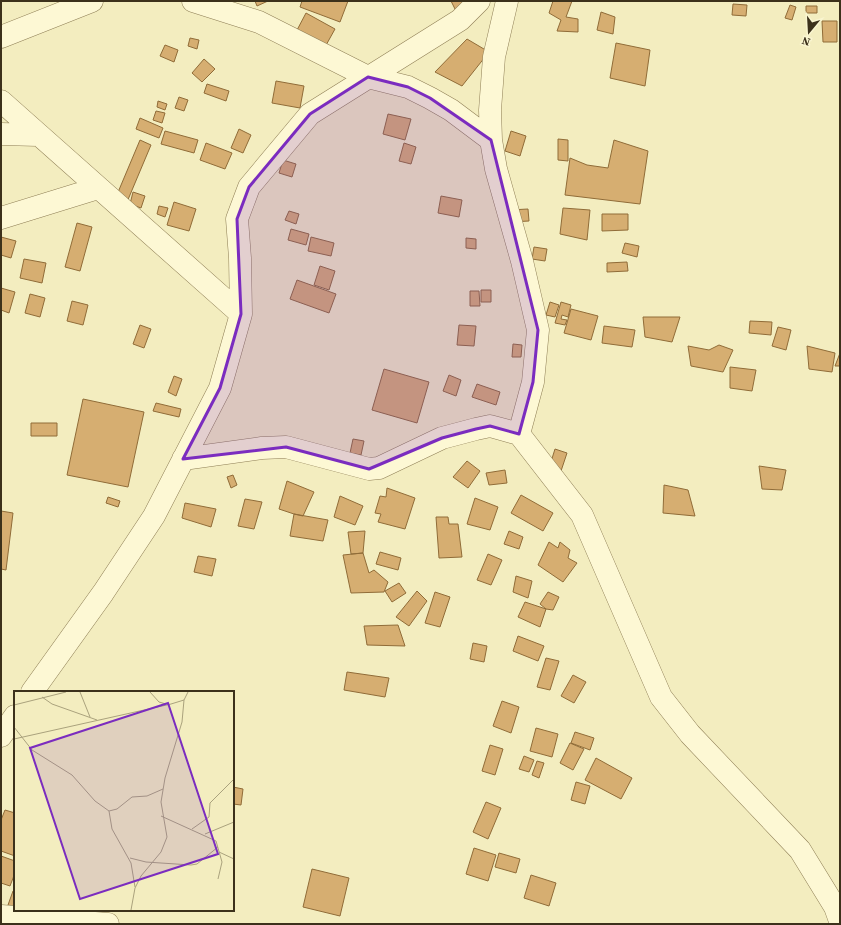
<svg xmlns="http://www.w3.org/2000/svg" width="841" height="925" font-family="'Source Serif 4',serif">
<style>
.building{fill:#d6ae71;stroke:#906c38}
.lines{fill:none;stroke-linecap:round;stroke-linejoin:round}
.minor-casing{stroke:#8e7e55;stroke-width:23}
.minor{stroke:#fdf8d4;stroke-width:22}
.marked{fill:#7b2cbf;fill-opacity:0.2;stroke:#7b2cbf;stroke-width:3;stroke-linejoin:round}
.inset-road{fill:none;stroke:#aaa27d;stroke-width:1}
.view{fill:#7b2cbf;fill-opacity:0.15;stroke:#7b2cbf;stroke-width:2}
.inset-edge{fill:none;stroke:#3c311b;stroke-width:2}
</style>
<rect width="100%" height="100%" fill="#f3edbf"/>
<path class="building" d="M255 1H268L257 6Z
M302 1H348L340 22 300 7Z
M451 1H466L457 13Z
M553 1H572L566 17 578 19V32L557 31 561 20 549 13Z
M733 4 747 5 746 16 732 15Z
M790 5 796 7 792 20 785 18Z
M806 6H817V13H806Z
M601 12 615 17 613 34 597 30Z
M306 13 335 29 325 47 296 32Z
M822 21H837V42H823Z
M190 38 199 40 197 49 188 46Z
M467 39 489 52 462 86 435 72Z
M616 43 650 50 645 86 610 78Z
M165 45 178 50 174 62 160 56Z
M204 59 215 69 202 82 192 73Z
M276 81 304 86 300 108 272 103Z
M207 84 229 91 226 101 204 93Z
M179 97 188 100 184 111 175 108Z
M158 101 167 104 165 110 157 107Z
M156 111 165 113 162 123 153 120Z
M388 114 411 119 405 140 383 134Z
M140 118 163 128 159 138 136 129Z
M239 129 251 135 243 153 231 148Z
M165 131 198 140 194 153 161 144Z
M511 131 526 136 520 156 505 151Z
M558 139 568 140V161L558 160Z
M140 140 151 145 127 202 116 197Z
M614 140 648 151 640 204 565 195 570 158 587 165 608 168Z
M206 143 232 153 225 169 200 160Z
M404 143 416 147 411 164 399 161Z
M283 160 296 164 292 177 279 173Z
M133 192 145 196 141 208 130 204Z
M441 196 462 200 459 217 438 213Z
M174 202 196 209 189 231 167 225Z
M159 206 168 208 165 217 157 214Z
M563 208 590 210 587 240 560 234Z
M528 209 529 221 511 222 510 210Z
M289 211 299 214 296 224 285 220Z
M602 214H628V230L602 231Z
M77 223 92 227 80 271 65 267Z
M291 229 309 234 306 245 288 240Z
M1 237 16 241 11 258 1 255Z
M311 237 334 243 331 256 308 251Z
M466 238 476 239V249L466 248Z
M625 243 639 246 637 257 622 253Z
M534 247 547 249 545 261 532 259Z
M24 259 46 263 42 283 20 278Z
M627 262 628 271 607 272V263Z
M320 266 335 271 329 290 314 285Z
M297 280 336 294 329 313 290 299Z
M1 288 15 292 9 313 1 310Z
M481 290H491V302H481Z
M470 291H479L480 306H470Z
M30 294 45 298 40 317 25 313Z
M72 301 88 305 83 325 67 321Z
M550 302 559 305 555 317 546 315Z
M561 302 571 305 568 317 562 315 561 319 567 320 565 325 555 323Z
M571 309 598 316 591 340 564 333Z
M643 317H680L672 342 645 337Z
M750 321 772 322 771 335 749 333Z
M140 325 151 329 144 348 133 344Z
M459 325 476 326 474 346 457 345Z
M604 326 635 330 632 347 602 343Z
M778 327 791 330 786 350 772 346Z
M513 344 522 345 521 357H512Z
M719 345 733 350 723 372 691 366 688 346 709 350Z
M807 346 835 353 832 372 809 369Z
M840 353V366H835Z
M730 367 756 370 752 391 730 388Z
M384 369 429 382 417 423 372 410Z
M449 375 461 380 456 396 443 391Z
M174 376 182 379 176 396 168 392Z
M477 384 500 392 496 405 472 397Z
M83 399 144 412 128 487 67 475Z
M156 403 181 409 179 417 153 411Z
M31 423H57V436H31Z
M353 439 364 441 361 455 350 453Z
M555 449 567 453 561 471 549 468Z
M467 461 480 471 468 488 453 477Z
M759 466 786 470 782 490 762 489Z
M505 470 507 483 489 485 486 473Z
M233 475 237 485 231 488 227 477Z
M287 481 314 492 303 516 294 514 279 509Z
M664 485 688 490 695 516 663 513Z
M387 488 415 498 405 529 378 522 381 514 375 513 380 496 386 497Z
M521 495 553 513 543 531 511 513Z
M340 496 363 506 355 525 334 517Z
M108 497 120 501 118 507 106 503Z
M475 498 498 507 490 530 467 524Z
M245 499 262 502 254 529 238 526Z
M185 503 216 509 211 527 182 518Z
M1 511 13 513 6 570 1 569Z
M294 514 328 520 323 541 290 536Z
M436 517H448L449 524H458L462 557 439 558Z
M365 531 363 553 351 554 348 532Z
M509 531 523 537 519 549 504 544Z
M549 542 558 548 560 542 570 550 568 558 577 563 563 582 538 565Z
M380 552 401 558 398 570 376 564Z
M363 553 369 573 374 570 388 582 384 592 351 593 343 555Z
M488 554 502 560 491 585 477 580Z
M198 556 216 559 212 576 194 572Z
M516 576 532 581 528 598 513 592Z
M399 583 406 593 392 602 385 591Z
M417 591 427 601 409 626 396 617Z
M435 592 450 597 440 627 425 623Z
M548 592 559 597 553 610 546 609 540 604Z
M525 602 546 609 540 627 518 617Z
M398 625 405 646 367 645 364 626Z
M518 636 544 646 538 661 513 651Z
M473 643 487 646 484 662 470 659Z
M546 658 559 661 550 690 537 687Z
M347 672 389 678 385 697 344 690Z
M573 675 586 682 574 703 561 696Z
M502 701 519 707 511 733 493 726Z
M536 728 558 734 552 757 530 751Z
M575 732 594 738 590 750 571 743Z
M570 743 584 749 573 770 560 763Z
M490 745 503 749 495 775 482 771Z
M524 756 534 760 529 772 519 769Z
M596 758 632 778 621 799 585 780Z
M537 761 544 763 539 778 532 775Z
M576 782 590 786 585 804 571 800Z
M233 787 243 789 241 805 233 804Z
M486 802 501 808 488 839 473 832Z
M5 810 15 813V856L1 851V820Z
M474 848 496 855 488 881 466 874Z
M499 853 520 859 516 873 495 867Z
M1 856 15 861V873L10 886 1 883Z
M312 869 349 878 340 916 303 907Z
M531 875 556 883 549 906 524 898Z
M13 891 15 892V907L8 905Z"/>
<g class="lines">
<g class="minor-casing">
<path id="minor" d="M193 1 259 22 368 77 408 87 430 98 451 110 491 140
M507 1 494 57 490 110 491 140 496 169 522 261 538 330 533 382 519 434
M1 37 92 1
M1 101 241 314
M1 134 38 135
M1 218 98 188
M183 459 262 448 286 447 369 469 379 468 442 438 476 429 490 426 519 434 582 515 661 697 690 734 800 850 835 907 840 921
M32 692 103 593 154 516 220 388 241 314 240 258 237 219 249 187 310 114 460 20 479 1
M1 736 15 716
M1 916 108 924"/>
</g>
<use href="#minor" class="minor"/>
</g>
<path class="marked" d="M368 77 408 87 430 98 491 140 538 330 533 382 519 434 490 426 476 429 442 438 369 469 286 447 183 459 220 388 241 314 237 219 249 187 310 114Z"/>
<g transform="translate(14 691)">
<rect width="220" height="220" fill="#f3edbf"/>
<path class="inset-road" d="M66 1 76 26M136 1 145 11 152 13M28 6 38 13 83 29M0 14 52 1M0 36 18 59 58 84 81 110 95 120 103 118 118 106 133 105 149 98M0 48 157 13 170 9 174 1M95 120 98 138 117 172 121 196M147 125 202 150 208 171 204 188M178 138 195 126 196 112 220 88M191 143 220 131M205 161 220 168M116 167 132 171 177 174 183 173 204 156M117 219 121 197 127 185 147 161 153 146 147 111 151 87 168 31 170 9"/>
<path class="view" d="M154 12 204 163 66 208 16 57Z"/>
<rect width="220" height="220" class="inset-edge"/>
</g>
<rect width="841" height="925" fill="none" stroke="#3c311b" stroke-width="4"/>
<g transform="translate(809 32) rotate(198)" stroke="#f9f5d0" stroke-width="3" paint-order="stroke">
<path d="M0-3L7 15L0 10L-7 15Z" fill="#3c311b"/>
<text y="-6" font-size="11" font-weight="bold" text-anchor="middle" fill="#3c311b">N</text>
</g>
</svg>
